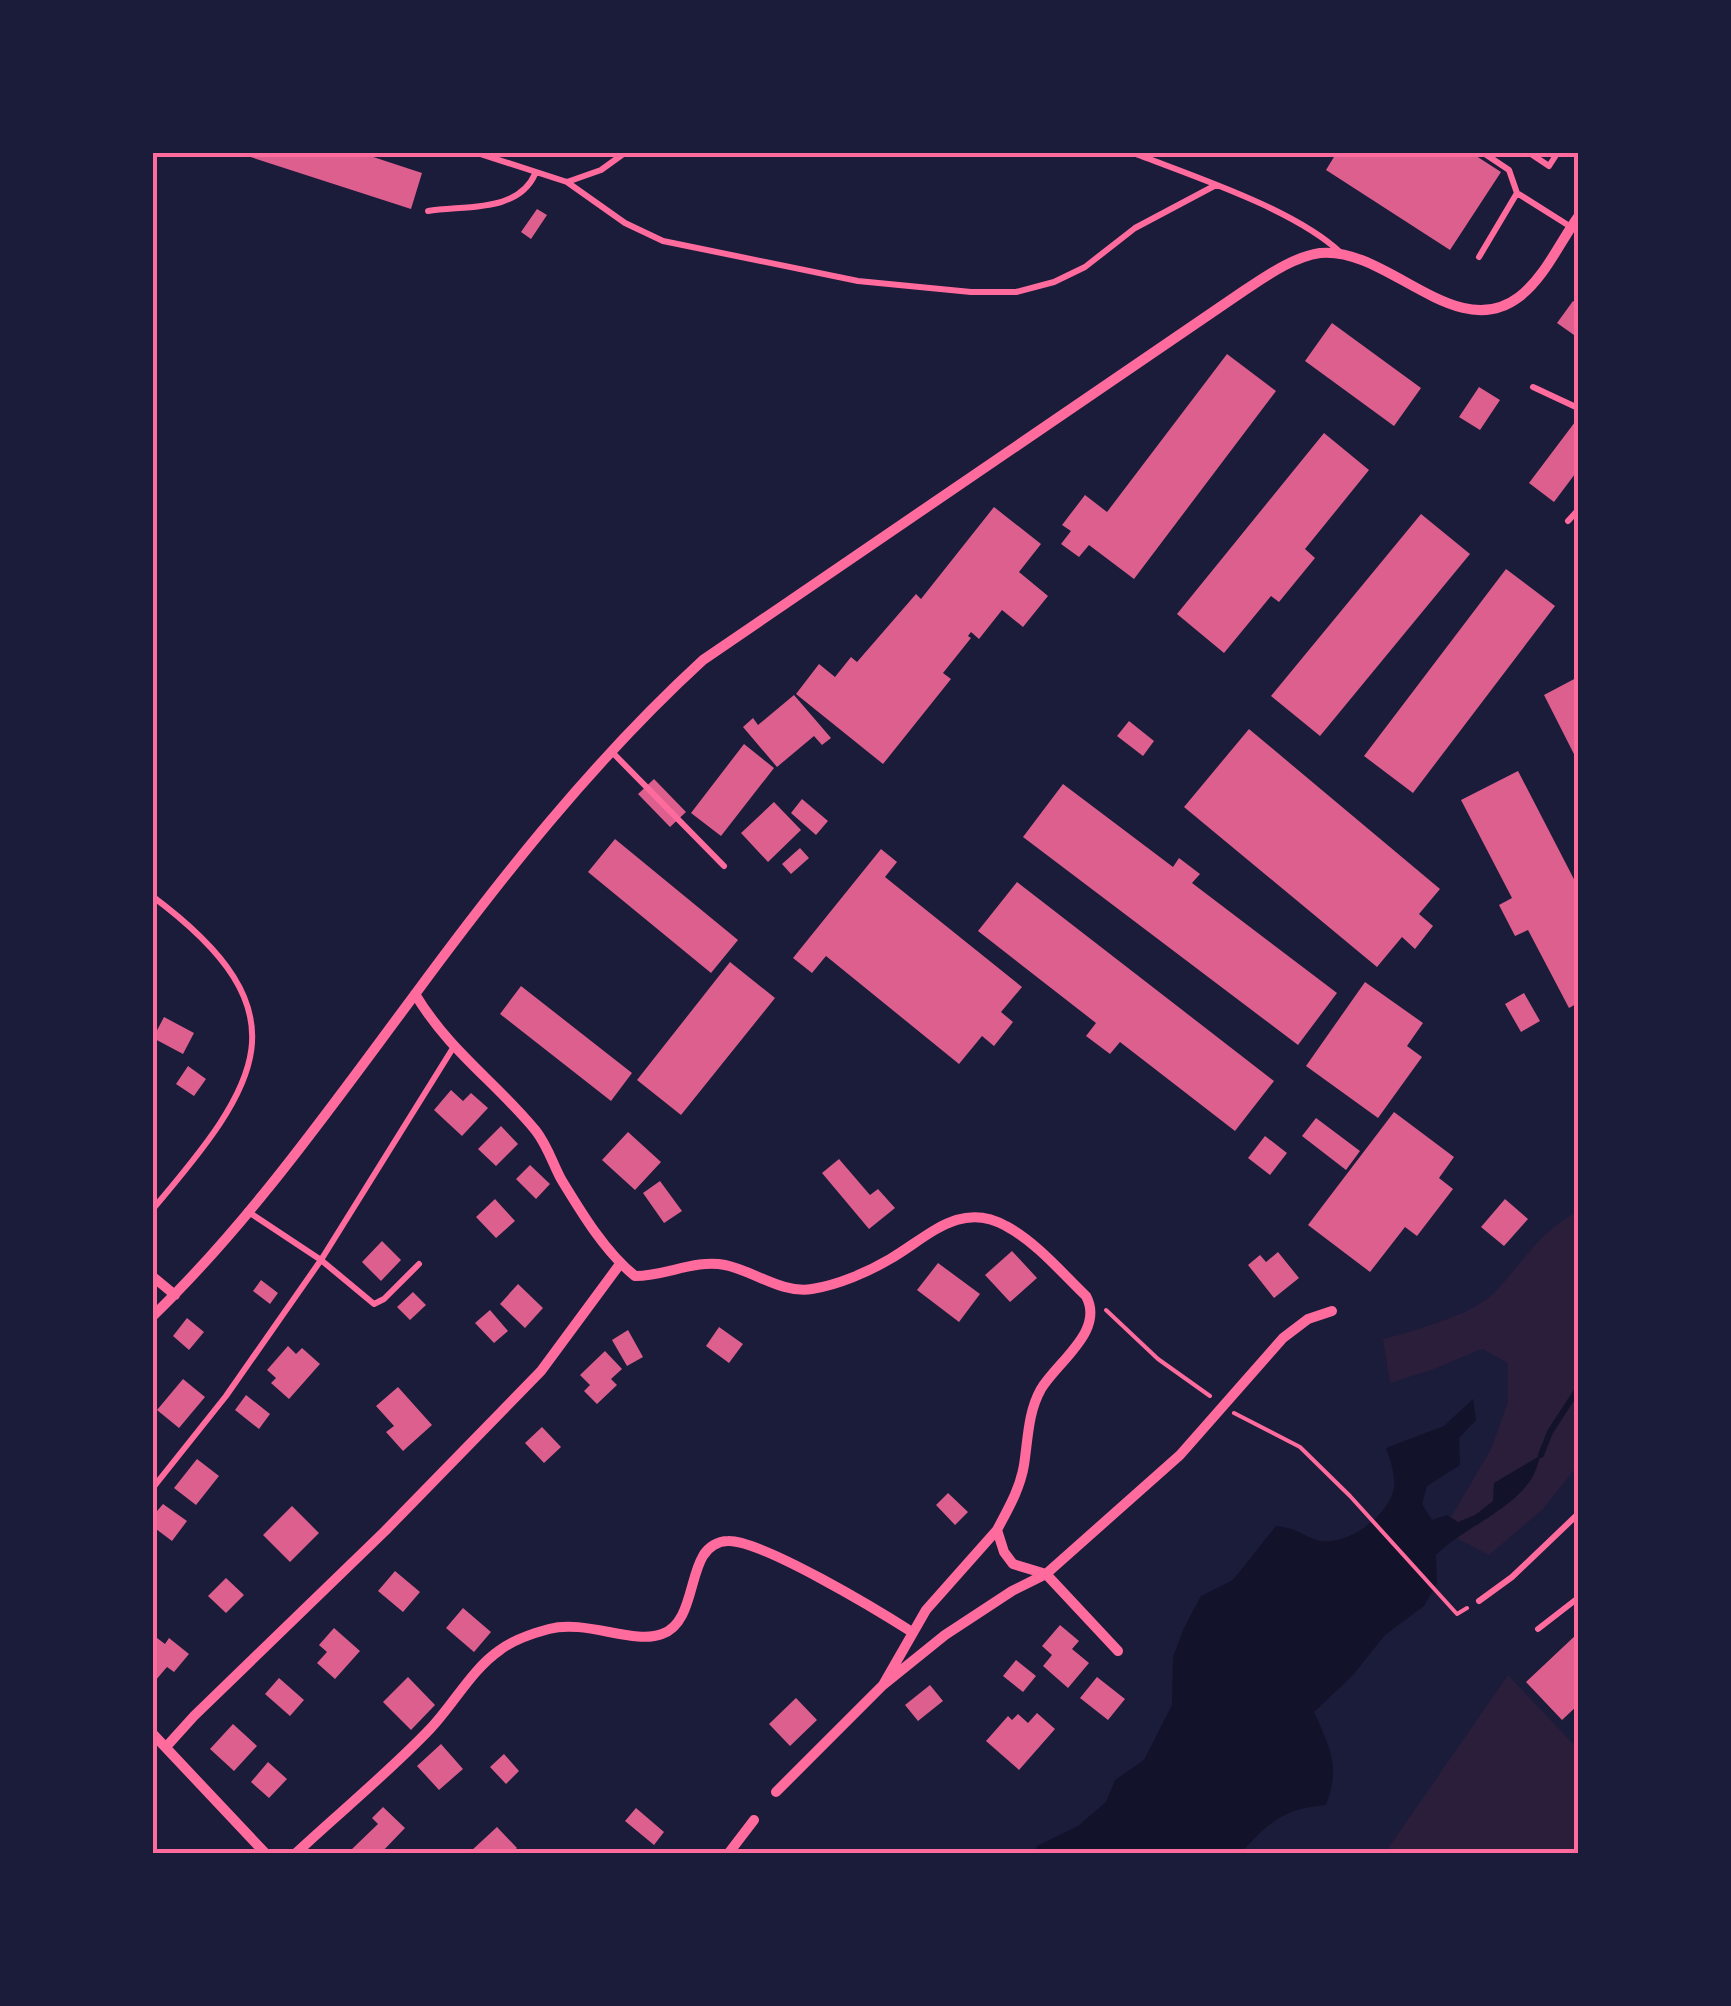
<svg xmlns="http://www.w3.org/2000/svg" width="1731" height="2006" font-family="'Alegreya Sans',sans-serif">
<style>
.green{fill:#2a1e3b}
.water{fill:#12122b}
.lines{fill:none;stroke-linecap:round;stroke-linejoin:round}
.stream{stroke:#12122b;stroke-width:6}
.building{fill:#dd5f8e}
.path{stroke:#ff6b9d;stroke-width:4}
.service{stroke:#ff6b9d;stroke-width:6}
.minor{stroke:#ff6b9d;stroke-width:10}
.neatline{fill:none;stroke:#ff6b9d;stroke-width:4}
</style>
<rect width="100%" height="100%" fill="#1b1b3a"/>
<path class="green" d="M1578 1212V1465L1542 1510 1489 1555 1443 1531 1491 1449 1508 1402V1363L1482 1349 1434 1369 1390 1383 1383 1339C1411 1332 1473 1314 1493 1294 1522 1264 1540 1230 1578 1212Z
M1508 1675 1578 1749V1848L1574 1854 1392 1853 1389 1847Z"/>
<path class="water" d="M1473 1399 1476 1420 1459 1438 1460 1465 1427 1486 1422 1504 1432 1520 1447 1515 1458 1522 1475 1515 1493 1501 1494 1483 1541 1455C1538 1462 1536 1472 1532 1478 1510 1512 1464 1527 1436 1555L1437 1583 1424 1606 1385 1635 1353 1675 1314 1712C1330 1749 1341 1765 1326 1805 1284 1808 1268 1823 1241 1853L1033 1854 1037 1846 1078 1826 1106 1802 1115 1780 1144 1760 1172 1705 1173 1657 1184 1628 1201 1596 1233 1580 1276 1526C1299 1528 1307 1539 1321 1541 1347 1545 1383 1519 1392 1495 1398 1481 1391 1462 1386 1448L1444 1426Z"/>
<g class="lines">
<path class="stream" d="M1541 1455 1550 1432 1578 1389"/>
</g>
<path class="building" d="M235 152H358L422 173 411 209Z
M1337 152H1470L1501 172 1450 250 1326 170Z
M537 209 547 215 531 239 521 232Z
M1573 301 1578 304V329L1574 335 1557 323Z
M1332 323 1421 388 1394 426 1305 361Z
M1227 354 1276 391 1134 579 1089 545 1079 557 1061 544 1071 531 1062 525 1085 495 1107 512Z
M1479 387 1500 400 1480 430 1459 417Z
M1578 418V470L1554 502 1529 483Z
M1324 433 1369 470 1305 549 1315 558 1279 602 1271 596 1224 653 1177 614Z
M994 507 1041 544 1019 572 1048 596 1023 627 1002 610 979 639 971 632 968 636 971 638 943 673 951 679 883 764 796 694 819 664 835 677 851 657 857 662 916 594 921 599Z
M1421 514 1470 554 1320 736 1271 696Z
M1506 569 1555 606 1413 793 1364 756Z
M1578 677V762L1544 695Z
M794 695 831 738 822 745 814 736 777 767 743 727 753 718 758 725Z
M1129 721 1154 741 1143 756 1117 736Z
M1249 729 1440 889 1419 914 1433 926 1415 949 1402 937 1377 967 1184 807Z
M744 744 774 768 721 836 691 813Z
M1518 771 1578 887V1003L1569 1008 1528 930 1515 936 1499 905 1512 898 1461 800Z
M654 779 686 812 670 827 638 794Z
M1063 784 1173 867 1179 858 1200 874 1192 883 1337 993 1298 1045 1023 837Z
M802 799 828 821 816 835 791 813Z
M774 802 801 830 768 862 741 833Z
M615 839 738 940 711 973 588 872Z
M800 848 809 858 791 874 782 864Z
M881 849 897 862 885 877 1022 987 1001 1012 1013 1022 994 1046 982 1036 959 1064 826 956 812 973 793 958Z
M1017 882 1274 1081 1235 1131 1120 1042 1110 1054 1086 1036 1096 1023 978 931Z
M730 962 775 998 681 1115 637 1080Z
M1365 982 1423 1023 1407 1046 1422 1057 1378 1118 1306 1066Z
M521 986 632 1073 611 1101 500 1014Z
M1524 993 1540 1021 1521 1032 1505 1004Z
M164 1017 194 1033 183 1054 153 1038Z
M188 1066 206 1079 194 1096 176 1084Z
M451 1090 463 1101 471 1093 488 1108 462 1136 434 1110Z
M1394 1112 1454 1157 1439 1178 1453 1189 1417 1236 1405 1227 1370 1272 1308 1225Z
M1316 1118 1360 1151 1346 1170 1302 1136Z
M501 1126 518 1144 496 1166 478 1149Z
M628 1132 661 1162 635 1190 602 1160Z
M1265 1136 1287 1153 1270 1175 1248 1158Z
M839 1159 870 1195 878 1189 895 1208 869 1229 822 1173Z
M530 1165 550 1184 536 1199 516 1179Z
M660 1181 682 1211 664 1223 643 1193Z
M495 1199 515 1221 496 1238 476 1217Z
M1505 1199 1528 1219 1504 1246 1481 1227Z
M382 1241 401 1260 381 1281 362 1262Z
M1012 1251 1037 1278 1010 1302 985 1275Z
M1278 1252 1299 1278 1274 1298 1248 1265 1260 1255 1266 1262Z
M938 1263 980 1294 959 1322 917 1290Z
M261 1280 278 1293 270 1304 253 1291Z
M518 1284 543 1308 525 1328 500 1304Z
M413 1292 426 1305 410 1320 397 1307Z
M490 1310 508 1331 494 1343 475 1323Z
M187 1318 204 1332 189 1350 173 1336Z
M719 1327 743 1344 729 1363 706 1346Z
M628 1330 643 1357 627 1366 612 1340Z
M288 1346 296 1354 302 1348 320 1364 289 1399 271 1383 276 1378 267 1370Z
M605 1351 622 1369 611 1379 617 1385 597 1404 584 1391 590 1385 580 1375Z
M183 1379 205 1397 179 1428 157 1410Z
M398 1387 432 1425 403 1451 386 1432 394 1426 376 1406Z
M246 1395 270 1414 259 1429 235 1410Z
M542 1427 561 1447 544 1463 525 1443Z
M197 1459 219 1476 196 1505 174 1488Z
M948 1493 968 1512 955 1525 936 1505Z
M163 1504 187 1521 172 1541 152 1526V1517Z
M292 1506 319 1533 290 1562 263 1535Z
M395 1571 420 1592 403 1612 378 1591Z
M226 1578 244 1595 226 1613 208 1596Z
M463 1608 491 1632 474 1652 446 1628Z
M1060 1625 1079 1641 1072 1649 1089 1663 1068 1688 1043 1666 1052 1655 1042 1646Z
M334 1628 360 1651 335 1679 317 1663 327 1652 319 1645Z
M1578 1633V1705L1562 1720 1526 1682Z
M157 1638 165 1644 169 1638 189 1654 174 1672 167 1667 155 1681 152 1678V1643Z
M1016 1660 1036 1676 1023 1692 1003 1676Z
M408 1677 435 1705 411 1730 383 1702Z
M1097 1677 1125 1699 1108 1720 1080 1698Z
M279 1678 304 1700 290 1716 265 1694Z
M930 1685 943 1701 918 1721 905 1705Z
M796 1698 817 1720 790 1746 769 1724Z
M1037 1713 1055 1729 1019 1770 986 1741 1008 1716 1012 1720 1018 1714 1028 1723Z
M233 1724 257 1746 234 1771 210 1749Z
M441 1744 463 1769 439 1790 417 1766Z
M504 1754 519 1771 506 1784 490 1767Z
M268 1762 287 1779 269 1798 251 1782Z
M383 1807 405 1828 380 1854H354L351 1850 378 1824 372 1818Z
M636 1808 664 1832 654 1845 625 1821Z
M497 1827 517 1848 511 1854H473L471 1851Z"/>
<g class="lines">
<path class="path" d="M1106 1310 1158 1359 1210 1396
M1234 1413 1300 1447 1350 1496 1457 1614 1467 1608"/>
<path class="service" d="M474 152 567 182 601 170 626 152
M1131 152C1192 176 1295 209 1341 253
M1482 152 1509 170 1517 193 1571 227
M1528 152 1549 166 1558 152
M567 182 625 223 663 241 858 281 971 292H1016L1054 282 1085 267 1135 228 1216 185
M428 211C464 205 518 213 535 174
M1479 257 1517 193
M1533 387 1578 408
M1568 521 1578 510
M611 751 724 866
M152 896C309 1013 260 1083 152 1210
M247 1211 321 1260 374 1304 384 1299 419 1264
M152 1489 226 1396 321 1260 453 1048
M1479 1601 1512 1577 1578 1514
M1538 1629 1578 1598"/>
<path class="minor" d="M415 994C450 1052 495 1081 536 1131 547 1145 553 1164 561 1179 581 1212 605 1252 635 1276 666 1276 695 1259 725 1265 754 1271 782 1294 812 1289 838 1285 868 1272 890 1259 928 1237 960 1200 1006 1226 1036 1242 1062 1273 1086 1296 1105 1331 1058 1361 1041 1389 1028 1412 1028 1439 1024 1465 1020 1489 1008 1509 997 1530L926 1610 883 1685
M152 1276 175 1295
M152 1317C252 1220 333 1104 416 993 503 875 594 760 703 660L1245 290C1268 275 1293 257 1320 253 1387 246 1456 345 1519 297 1545 277 1560 242 1578 217
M997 1530 1004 1552 1013 1564 1046 1574 1118 1651
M152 1733 266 1854
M166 1747 194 1716 385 1531 541 1371 620 1264
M776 1792 883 1685 945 1635 1012 1591 1046 1574 1180 1455 1283 1338 1308 1319 1332 1311
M295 1854C340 1812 388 1773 430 1729 453 1705 472 1669 500 1650 513 1640 534 1633 549 1629 585 1619 634 1645 662 1634 691 1624 689 1579 703 1556 708 1547 718 1541 728 1541 762 1540 879 1611 912 1632
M728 1854 754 1820"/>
</g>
<rect width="1731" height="2006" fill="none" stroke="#1b1b3a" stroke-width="310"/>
<rect x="155" y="155" width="1421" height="1696" class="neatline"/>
</svg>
